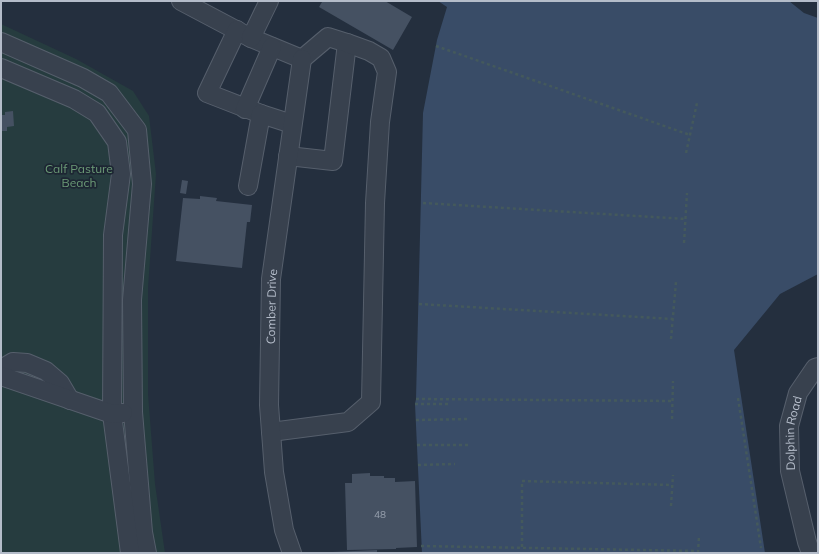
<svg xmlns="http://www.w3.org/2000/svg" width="819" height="554" font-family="Mulish,sans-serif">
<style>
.green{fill:#263c3f}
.water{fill:#394c67}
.building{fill:#455162}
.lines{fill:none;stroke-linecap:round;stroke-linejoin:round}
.minor-casing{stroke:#565f6c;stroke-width:20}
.path{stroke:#44595c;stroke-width:2.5;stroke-dasharray:3 3;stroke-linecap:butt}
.minor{stroke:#38414e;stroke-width:18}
.labels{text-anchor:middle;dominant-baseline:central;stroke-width:3.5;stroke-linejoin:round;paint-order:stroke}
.number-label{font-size:10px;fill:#98a1af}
.park-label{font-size:12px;fill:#6b9a76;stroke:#1d2633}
.street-label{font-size:12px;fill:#b4bcc9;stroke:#1d2633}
</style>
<rect width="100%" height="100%" fill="#242f3e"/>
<path class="green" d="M1 24 76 59 133 91 149 116 156 174 148 288V394L155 484 165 553H1Z"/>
<path class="water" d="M438 1H789L804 13 818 18V274L780 294 734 350 765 553H422L415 404 416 399 423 113 437 40 447 7Z"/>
<path class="building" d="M320 1H385L412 17 393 50 319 7 322 2Z
M13 111 14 126 7 127V131H1V115H5V112Z
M182 180 188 181 186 194 180 193Z
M200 196 217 198 216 201 252 205 250 222H247L242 268 176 261 183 198 200 199Z
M370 473V476H384V478H395V482L415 481 417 547 396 548V549L347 550 345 483H352V474Z
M377 550V553H332V552Z"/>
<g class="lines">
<g class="minor-casing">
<g id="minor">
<path d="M181 1 251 38 302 59"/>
<path d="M237 30 207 93 261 114"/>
<path d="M251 38 269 1"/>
<path d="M1 42 83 78 109 93 137 130 142 184 132 300 133 412 143 532 147 553"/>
<path d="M1 68 74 99 97 113 117 142 121 174 113 235 112 414 130 553"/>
<path d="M245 109 272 47"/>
<path d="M288 156 333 161 347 43"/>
<path d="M248 186 261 114 292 124"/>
<path d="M1 369 13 362 27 363 46 371 60 383 70 400"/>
<path d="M1 376 112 414 123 413"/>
<path d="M271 432 348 422 371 402 375 203 380 122 387 72 381 58 369 51 347 43 328 37 302 59"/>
<path id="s1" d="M292 553 284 530 274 472 269 405 271 279 302 59"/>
<path id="s2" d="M811 553 807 542 790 471 789 426 798 393 815 368 818 367"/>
</g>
</g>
<path class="path" d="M436 46 690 135
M686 153 697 103
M423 203 686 219
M684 243 687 193
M419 304 673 319
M671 339 676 282
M738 398 761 548
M416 399 672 401
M415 404H448
M672 419 673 381
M416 420 470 419
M417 445H470
M418 465 455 464
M671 506 673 475
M421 546 698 551
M522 547V481L672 485
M698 553 699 536"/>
<use href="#minor" class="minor"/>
</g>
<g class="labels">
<g class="number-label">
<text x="380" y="514">48</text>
</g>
<g class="park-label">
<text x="79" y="168">Calf Pasture<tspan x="79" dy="14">Beach</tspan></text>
</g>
<g class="street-label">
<text stroke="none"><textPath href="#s1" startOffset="249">Comber Drive</textPath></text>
<text stroke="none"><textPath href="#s2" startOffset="123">Dolphin Road</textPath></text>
</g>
</g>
<rect width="819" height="554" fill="none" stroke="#b4bcc9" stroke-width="4"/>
</svg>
